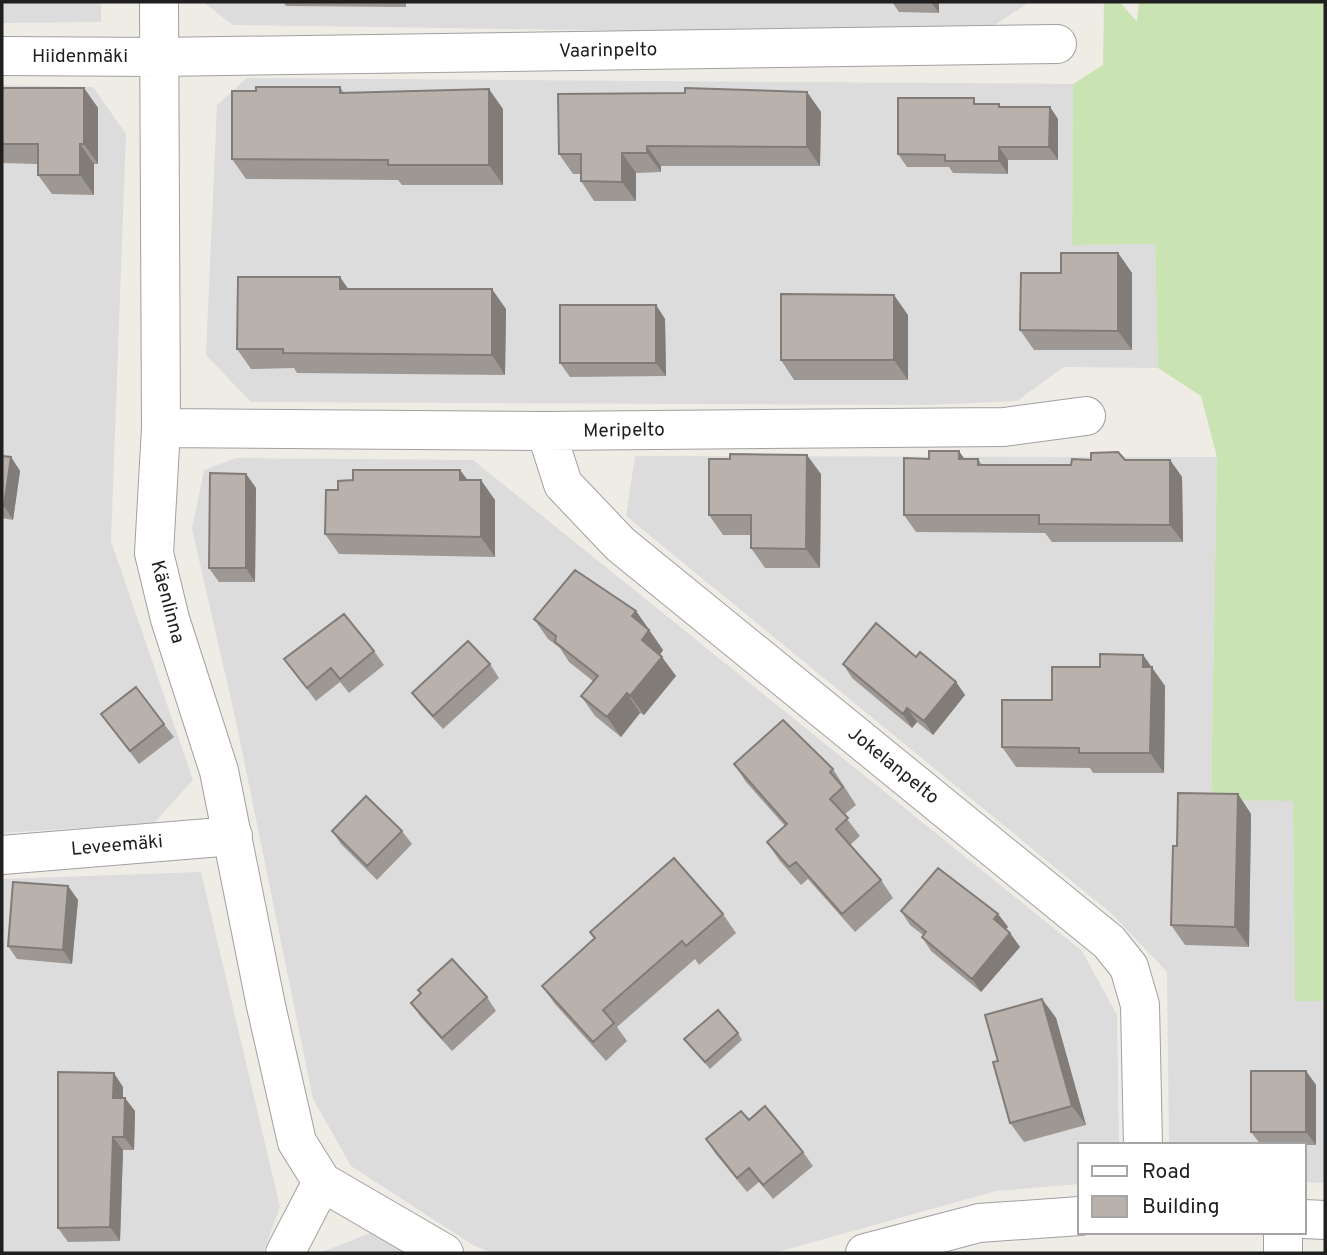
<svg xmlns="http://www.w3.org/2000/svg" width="1327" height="1255" font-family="Overpass,sans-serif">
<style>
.residential{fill:#dddcdc}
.grass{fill:#cae3b2}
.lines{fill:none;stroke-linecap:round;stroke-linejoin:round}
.minor-casing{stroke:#a0a0a0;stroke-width:40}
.minor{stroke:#fff;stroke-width:38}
.wall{fill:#9e9894}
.shaded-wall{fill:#817c78}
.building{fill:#b8b1ac;stroke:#817c78;stroke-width:2}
.labels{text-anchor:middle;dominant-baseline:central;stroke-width:6;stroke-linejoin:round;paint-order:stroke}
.street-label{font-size:19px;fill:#1f1f1f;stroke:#fff}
</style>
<rect width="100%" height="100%" fill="#efece6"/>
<path class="residential" d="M2 2H101V22L2 23Z
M203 2H1030L985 31 853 34 233 25Z
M247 78 1073 84 1072 245 1155 244 1158 368 1064 367 1017 401 926 405 251 402 206 355 217 105Z
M2 85 93 87 126 134 111 541 193 780 154 823 2 833Z
M635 456 1217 457 1211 799 1293 801 1295 1000 1325 1001V1183L1304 1182V1145H1169L1167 972 1112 914 626 516Z
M236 458 473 460 1082 951 1117 1015 1119 1145H1080V1184L996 1191 774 1253H492L473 1245 351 1166 313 1099 237 726 192 529 204 470Z
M201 872 280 1207 263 1253H2V879Z
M373 1232 412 1253H322V1252Z"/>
<path class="grass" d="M1104 2H1120L1137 22 1139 2H1325V1001H1295L1293 801 1211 800 1217 457 1201 396 1158 368 1155 244 1072 245 1073 84 1103 65Z"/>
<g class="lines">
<g class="minor-casing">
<path id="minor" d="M159 2 161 428 154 553 170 619 219 771 266 1006 297 1142 322 1182 444 1253
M2 56 159 57 1057 44
M161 428 546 431 1004 427 1086 416
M546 431 563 484 620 544 1109 942 1129 967 1140 1005 1143 1145
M2 855 233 836
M1304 1219 1325 1220
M285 1253 322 1182
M865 1253 979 1223 1080 1216
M1283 1253V1232"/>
</g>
<use href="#minor" class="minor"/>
</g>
<path class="wall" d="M283 2H406V7L286 6Z
M892 2H939V13L899 12Z
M340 87 344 93 503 109V185H402L398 180 246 179 232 159 256 91Z
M2 88H84L98 108V164H94V195L52 194 38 175V164L2 163Z
M807 92 821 112 820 166H661V172L636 173V201H594L581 181V174H573L559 154Z
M978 104H999L1001 107H1050L1058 119V160H1008V174L953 173 949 167H907L898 154Z
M1118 253 1132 273V350H1034L1020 330 1061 273Z
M348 289 506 309 505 375 297 373 294 368 251 369 237 349Z
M656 305 665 319 666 376 570 377 560 363Z
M908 315V380H794L781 360Z
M2 456 11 457 20 471 13 520 2 518Z
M730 459 821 474 820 568H765L751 548V535H723L709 515Z
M965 459H978L982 465H1071L1125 460H1170L1182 477 1183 542H1052L1045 533 916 532 904 515Z
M460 470 468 480 495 500V557L339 554 325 534 353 480Z
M246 474 256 488 255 582H219L209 568Z
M636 611 663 650 660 655 676 676 644 715 640 713 621 737 595 716 581 696 593 681 569 662 560 648 548 639 534 619Z
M374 651 384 665 349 693 340 682 316 701 284 659Z
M1143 655 1165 686 1164 773H1093L1090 768 1016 767 1002 747 1052 700 1100 667Z
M916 657 956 682 965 695 933 735 917 722 912 728 852 678 843 664Z
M490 664 499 678 443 729 422 706 412 693Z
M101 714 164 724 174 737 139 764Z
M734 764 833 769 856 805 844 815 860 836 850 845 881 880 893 898 855 932 808 879 801 885 779 860 767 842 785 826 746 782Z
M1238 794 1251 814 1249 947 1185 945 1171 925 1177 846Z
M332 831H402L412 844 377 880 341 844Z
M68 886 78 900 72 964 17 959 8 946Z
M901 911 998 914 1008 927 1006 929 1010 933 1020 947 981 992 931 951 922 937 923 935 910 925Z
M723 914 736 933 699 965 695 959 617 1027 627 1041 606 1061 555 1004 542 986 594 938 590 932Z
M418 990 487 997 496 1011 452 1051 420 1016 411 1003 420 994Z
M1042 999 1056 1018 1086 1125 1024 1142 1010 1123 998 1061Z
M738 1033 742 1040 710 1069 684 1039Z
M1306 1071 1316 1085V1145H1261L1251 1132Z
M123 1087V1098L135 1111 134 1150H123L120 1241 68 1242 58 1228Z
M749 1120 803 1152 813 1166 773 1199 759 1182 747 1192 715 1153 706 1139Z"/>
<path class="shaded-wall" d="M931 2H939V13Z
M84 88 98 108V164L84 144Z
M489 89 503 109V185L489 165Z
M807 92 821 112 820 166 807 147Z
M1050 107 1058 119V160L1049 147Z
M80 144 94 164V195L80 175Z
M647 146 661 166V172L647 153Z
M999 147 1008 160V174L999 161Z
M622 153 636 173V201L622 182Z
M1118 253 1132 273V350L1118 331Z
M340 277 354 297 340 289Z
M492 289 506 309 505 375 492 355Z
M894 295 908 315V380L894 360Z
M656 305 665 319 666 376 656 363Z
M959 451 971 468 959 459Z
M807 455 821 474 820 568 806 549Z
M11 457 20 471 13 520 4 506Z
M1170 460 1182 477 1183 542 1170 525Z
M460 470 474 490 460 480Z
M246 474 256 488 255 582 246 568Z
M481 480 495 500V557L481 537Z
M636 611 663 650 656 660 642 640 632 616Z
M1143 655 1165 686 1164 773 1150 753 1143 667Z
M662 657 676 676 644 715 630 696Z
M956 682 965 695 933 735 924 721Z
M627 693 640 713 621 737 607 717Z
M907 708 917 722 912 728 903 714Z
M1238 794 1251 814 1249 947 1235 927Z
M68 886 78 900 72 964 63 950Z
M998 914 1008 927 1003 932 994 919Z
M1010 933 1020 947 981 992 972 979Z
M1042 999 1056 1018 1086 1125 1072 1106Z
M1306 1071 1316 1085V1145L1306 1132Z
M114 1073 123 1087V1111L113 1098Z
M125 1098 135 1111 134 1150 124 1137Z
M113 1137 123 1150 120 1241 110 1227Z"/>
<path class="building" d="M256 87H340V93L489 89V165H388V160L232 159V91H256Z
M2 88H84V144H80V175H38V144H2Z
M685 88 807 92V147L647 146V153H622V182L581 181V154H559L558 94 685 93Z
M898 98H974V104H999V107H1050L1049 147H999V161H945V155L898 154Z
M1061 253H1118V331L1020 330 1021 273H1061Z
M238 277H340V289H492V355L283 353V349H237Z
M781 294 894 295V360H781Z
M560 305H656V363H560Z
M929 451H959V459H978V465H1071L1072 459 1091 460V453L1118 452 1125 460H1170V525L1039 524V515H904V458L929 459Z
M730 454 807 455 806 549 751 548V515H709V459H730Z
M2 456 11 457 4 506H2Z
M353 470H460V480H481V537L325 534 326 490H338V481L353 480Z
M210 473 246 474V568H209Z
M575 570 636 611 632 616 649 630 642 640 662 657 630 696 627 693 607 717 581 696 598 676 555 642 556 636 534 619Z
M344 614 374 651 340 679 331 668 307 688 284 659Z
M876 623 916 657 920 652 956 682 924 721 907 708 903 714 843 664Z
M468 641 490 664 433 716 412 693Z
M1100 654 1143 655V667H1152L1150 753H1079V748L1002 747V700H1052V667H1100Z
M136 687 164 724 130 751 101 714Z
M783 720 833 769 830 772 843 787 830 799 848 818 836 829 881 880 842 914 796 862 789 867 767 842 787 824 734 764Z
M1178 793 1238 794 1235 927 1171 925 1173 846H1177Z
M366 796 402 831 367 866 332 831Z
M674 858 723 914 686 946 682 941 603 1010 614 1023 593 1042 542 986 595 938 590 932Z
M938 868 998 914 994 919 1010 933 972 979 922 937 926 932 901 911Z
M13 882 68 886 63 950 8 946Z
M452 959 487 997 442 1038 411 1003 421 993 418 990Z
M1042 999 1072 1106 1010 1123 993 1062 998 1061 985 1015Z
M718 1010 738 1033 705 1062 684 1039Z
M1251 1071H1306V1132H1251Z
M58 1072 114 1073 113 1098H125L124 1137H113L110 1227 58 1228Z
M765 1106 803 1152 763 1185 749 1168 737 1178 706 1139 741 1111 749 1120Z"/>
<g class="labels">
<g class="street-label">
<text transform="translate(608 51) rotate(-1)">Vaarinpelto</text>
<text x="80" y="57">Hiidenmäki</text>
<text transform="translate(624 431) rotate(-1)">Meripelto</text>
<text transform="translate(167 602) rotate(75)">Käenlinna</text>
<text transform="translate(893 766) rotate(39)">Jokelanpelto</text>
<text transform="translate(117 846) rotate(-5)">Leveemäki</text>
</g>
</g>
<rect width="1327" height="1255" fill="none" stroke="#1f1f1f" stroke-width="7"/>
<rect x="1078" y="1143" width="228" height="91" fill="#ffffff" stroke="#a5a5a5" stroke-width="2"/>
<rect x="1092" y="1166" width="35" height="10" fill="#ffffff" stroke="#a5a5a5" stroke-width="2"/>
<text x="1142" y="1178" font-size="21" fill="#1f1f1f">Road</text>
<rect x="1092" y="1196" width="35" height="21" fill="#b8b1ac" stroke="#a5a5a5" stroke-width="2"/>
<text x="1142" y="1213" font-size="21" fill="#1f1f1f">Building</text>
</svg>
